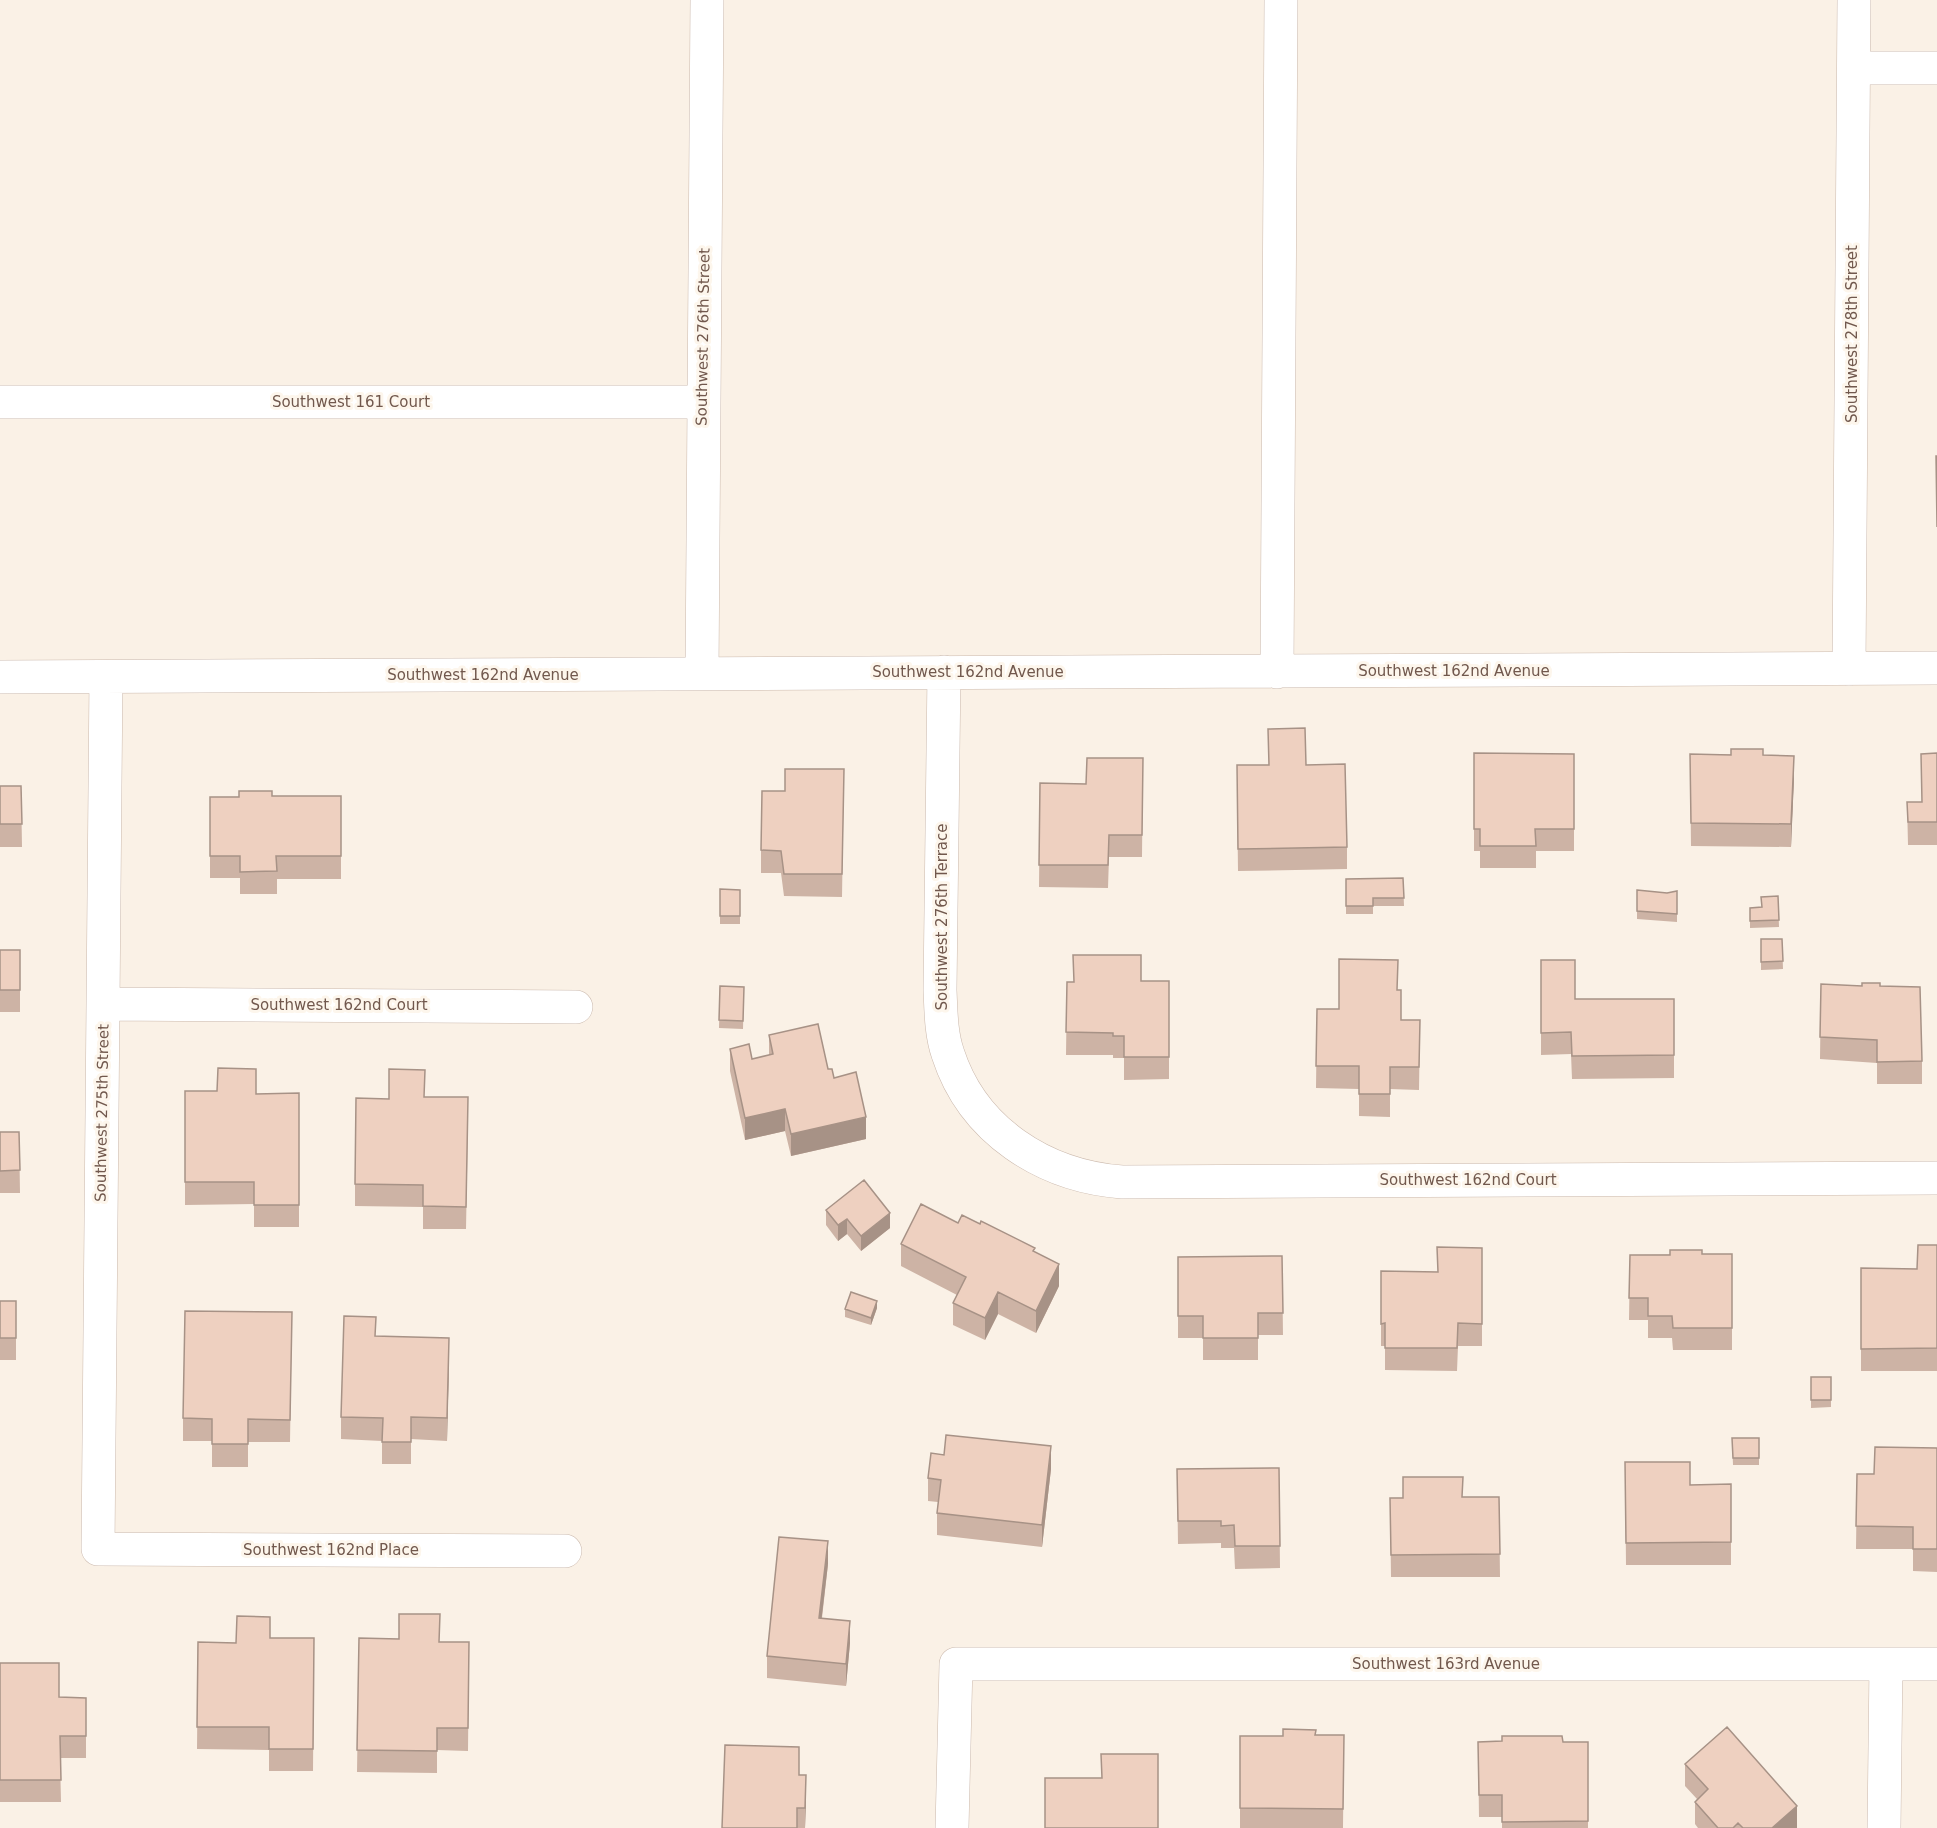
<svg xmlns="http://www.w3.org/2000/svg" width="1937" height="1828" font-family="'DejaVu Sans',sans-serif">
<style>
.lines{fill:none;stroke-linecap:round;stroke-linejoin:round}
.minor-casing{stroke:#cbb9ad;stroke-width:34}
.minor{stroke:#fff;stroke-width:33}
.wall{fill:#cdb3a5}
.shaded-wall{fill:#a79286}
.building{fill:#eed0c0;stroke:#a79286;stroke-width:1.5}
.labels{text-anchor:middle;dominant-baseline:central;stroke-width:6;stroke-linejoin:round;paint-order:stroke}
.street-label{font-size:15px;fill:#71584d;stroke:#fdf6ec}
</style>
<rect width="100%" height="100%" fill="#faf1e6"/>
<g class="lines">
<g class="minor-casing">
<path id="minor" d="M1854 68H1937
M0 402H703
M1849 669 1854 0
M944 672 940 990C941 1012 941 1034 948 1054 973 1131 1044 1176 1122 1182L1937 1178
M1277 672 1281 0
M702 674 707 0
M0 677 1937 668
M106 677 98 1549 565 1551
M103 1004 576 1007
M952 1828 956 1664H1937
M1884 1828 1886 1664"/>
</g>
<use href="#minor" class="minor"/>
</g>
<path class="wall" d="M1474 753 1574 754V851H1536V868H1480V851H1474Z
M1937 753V845H1908L1907 802H1922Z
M1690 754 1763 755 1794 778 1791 847 1691 846Z
M1143 758 1142 857H1109L1108 888 1039 887 1040 783 1086 784Z
M1306 765 1347 847V869L1238 871 1237 788Z
M844 769 842 897 784 896 781 873H761V850L785 791Z
M0 786H21L22 847H0Z
M341 796V879H277V894H240V878H210V797Z
M1403 878 1404 906H1373V914H1346V879Z
M720 889 740 890V924H720Z
M1637 890 1667 893 1677 891V922L1637 919Z
M1778 896 1779 927 1750 928V908L1761 907Z
M1761 939H1782L1783 969 1761 970Z
M0 950H20V1012H0Z
M1541 960 1575 999H1674V1078L1572 1079 1571 1054 1541 1055Z
M1169 981V1079L1124 1080V1058H1113V1055H1066L1067 982Z
M1821 984 1862 986H1880L1922 1061V1084H1877V1063L1820 1059Z
M720 986 744 987 743 1029 719 1028Z
M1398 990 1401 1020H1420L1419 1090 1390 1089V1117L1359 1116V1089L1316 1088 1317 1009H1339Z
M769 1035 828 1069 866 1139 791 1156 785 1131 745 1140 730 1071V1049L752 1059 769 1055Z
M185 1091 256 1094 299 1093V1227H254V1204L185 1205Z
M425 1097 468 1120 466 1229H423V1207L355 1206V1184L389 1099Z
M0 1132H19L20 1193H0Z
M826 1210 890 1228 861 1251 847 1234 838 1241 826 1225Z
M901 1244 1035 1252 1059 1286 1036 1333 998 1314 985 1340 953 1325V1303L957 1295 901 1266Z
M1937 1245V1371H1861V1268L1917 1269Z
M1482 1248V1346H1458L1457 1371 1385 1370V1346H1381V1271L1437 1272Z
M1732 1254V1350H1673L1672 1338H1648V1320H1629L1630 1255Z
M1282 1256 1283 1335H1258V1360H1203V1338H1178V1257Z
M0 1301H16V1360H0Z
M877 1308 871 1325 845 1317V1309Z
M292 1312 290 1442H248V1467H212V1441H183V1418Z
M376 1336 449 1360 447 1441 411 1439V1464H382V1441L341 1439V1417Z
M1811 1377H1831V1407L1811 1408Z
M1732 1438H1759V1465H1733Z
M1937 1448V1572L1913 1571V1549H1856L1857 1474H1874Z
M1625 1462 1690 1485 1731 1484V1565H1626Z
M1279 1468 1280 1568 1235 1569 1234 1548H1221V1543L1178 1544 1177 1469Z
M1051 1469 1042 1547 937 1535V1513L938 1502 928 1501V1478Z
M1463 1497H1499L1500 1577H1391L1390 1498Z
M828 1564 822 1618 850 1643 846 1686 767 1678V1656Z
M270 1638H314L313 1771H269V1750L197 1749 198 1642 236 1643Z
M359 1638 440 1642H469L468 1751 437 1750V1773L357 1772Z
M0 1663 59 1697 86 1698V1758H60L61 1802H0Z
M1315 1735H1344L1343 1828H1240V1736H1283Z
M1478 1742H1588V1828H1502V1817H1479Z
M1685 1764 1797 1828H1698L1695 1824V1802L1697 1799 1685 1786Z
M799 1775 806 1798 805 1828H722Z"/>
<path class="shaded-wall" d="M1794 756V778L1791 847V824Z
M785 1109V1131L745 1140V1118Z
M866 1117V1139L791 1156V1134Z
M890 1213V1228L861 1251V1236Z
M847 1219V1234L838 1241V1225Z
M1059 1264V1286L1036 1333V1311Z
M998 1292V1314L985 1340V1318Z
M877 1301V1308L871 1325V1318Z
M449 1338V1360L447 1441V1418Z
M1051 1446V1469L1042 1547V1525Z
M828 1541V1564L819 1640V1618Z
M850 1621V1643L846 1686V1664Z
M806 1775V1798L805 1828V1808Z
M1797 1806V1828H1772Z"/>
<path class="building" d="M1936 456H1937V527Z
M1305 728 1306 765 1345 764 1347 847 1238 849 1237 765H1269L1268 729Z
M1731 749H1763V755L1794 756 1791 824 1691 823 1690 754 1731 755Z
M1474 753 1574 754V829H1535L1536 846H1480V829H1474Z
M1937 753V822H1908L1907 802H1922L1921 754Z
M1087 758H1143L1142 835H1109L1108 865H1039L1040 783 1086 784Z
M785 769H844L842 874H784L781 851 761 850 762 791H785Z
M0 786H21L22 824H0Z
M239 791H272V796H341V856H276L277 871 240 872V856H210V797H239Z
M1403 878 1404 898H1373V906H1346V879Z
M720 889 740 890V916H720Z
M1637 890 1667 893 1677 891V914L1637 911Z
M1778 896 1779 920 1750 921V908L1762 907 1761 897Z
M1761 939H1782L1783 961 1761 962Z
M0 950H20V990H0Z
M1073 955H1141V981H1169V1057H1124V1036H1113V1033L1066 1032 1067 982H1074Z
M1339 959 1398 960 1397 990H1401V1020H1420L1419 1067H1390V1094H1359V1066H1316L1317 1009H1339Z
M1541 960H1575V999H1674V1055L1572 1056 1571 1032 1541 1033Z
M1862 983H1880V986L1920 987 1922 1061 1877 1062V1040L1820 1037 1821 984 1862 986Z
M720 986 744 987 743 1021 719 1020Z
M818 1024 828 1069H832L834 1078 856 1072 866 1117 791 1134 785 1109 745 1118 730 1049 749 1044 752 1059 773 1054 769 1035Z
M218 1068 256 1069V1094L299 1093V1205H254V1182H185V1091H217Z
M389 1069 425 1070 424 1097H468L466 1207 423 1206V1185L355 1184 356 1098 389 1099Z
M0 1132H19L20 1170 0 1171Z
M864 1180 890 1213 861 1236 847 1219 838 1225 826 1210Z
M921 1204 958 1223 962 1215 980 1224 981 1221 1035 1248 1033 1251 1059 1264 1036 1311 998 1292 985 1318 953 1303 966 1277 901 1244Z
M1918 1245H1937V1348L1861 1349V1268L1917 1269Z
M1437 1247 1482 1248V1324L1458 1323 1457 1348H1385V1323L1381 1324V1271L1438 1272Z
M1670 1250H1702V1254H1732V1328H1673L1672 1316H1648V1298H1629L1630 1255H1670Z
M1282 1256 1283 1313H1258V1338H1203V1316H1178V1257Z
M851 1292 877 1301 871 1318 845 1309Z
M0 1301H16V1338H0Z
M185 1311 292 1312 290 1420 248 1419V1444H212V1419L183 1418Z
M344 1316 376 1317 375 1336 449 1338 447 1418 411 1417V1442H382L383 1418 341 1417Z
M1811 1377H1831V1400H1811Z
M946 1435 1051 1446 1042 1525 937 1513 941 1480 928 1478 931 1453 944 1455Z
M1732 1438H1759V1458H1733Z
M1875 1447 1937 1448V1549H1913V1527L1856 1526 1857 1474H1874Z
M1625 1462H1690V1485L1731 1484V1542L1626 1543Z
M1279 1468 1280 1546H1235L1234 1525 1221 1526V1521H1178L1177 1469Z
M1403 1477H1463L1462 1497H1499L1500 1554 1391 1555 1390 1498H1403Z
M779 1537 828 1541 819 1618 850 1621 846 1664 767 1656Z
M399 1614H440L439 1642H469L468 1728H437V1751L357 1750 359 1638 399 1639Z
M237 1616 270 1617V1638H314L313 1749H269V1727H197L198 1642 236 1643Z
M0 1663H59V1697L86 1698V1736H60L61 1780H0Z
M1727 1727 1797 1806 1772 1828H1743L1738 1823 1733 1828H1718L1695 1802 1708 1789 1685 1764Z
M1283 1729 1316 1730 1315 1735H1344L1343 1809 1240 1808V1736H1283Z
M1502 1736H1562L1563 1742H1588V1821L1502 1822V1795H1479L1478 1742 1502 1741Z
M725 1745 799 1747V1775H806L805 1808H797V1828H722Z
M1101 1754H1158V1828H1045V1778H1102Z"/>
<g class="labels">
<g class="street-label">
<text transform="translate(1852 334) rotate(-90)">Southwest 278th Street</text>
<text transform="translate(703 337) rotate(-89)">Southwest 276th Street</text>
<text x="351" y="402">Southwest 161 Court</text>
<text x="1454" y="671">Southwest 162nd Avenue</text>
<text x="968" y="672">Southwest 162nd Avenue</text>
<text x="483" y="675">Southwest 162nd Avenue</text>
<text transform="translate(942 917) rotate(-90)">Southwest 276th Terrace</text>
<text x="339" y="1005">Southwest 162nd Court</text>
<text transform="translate(102 1113) rotate(-89)">Southwest 275th Street</text>
<text x="1468" y="1180">Southwest 162nd Court</text>
<text x="331" y="1550">Southwest 162nd Place</text>
<text x="1446" y="1664">Southwest 163rd Avenue</text>
</g>
</g>
</svg>
